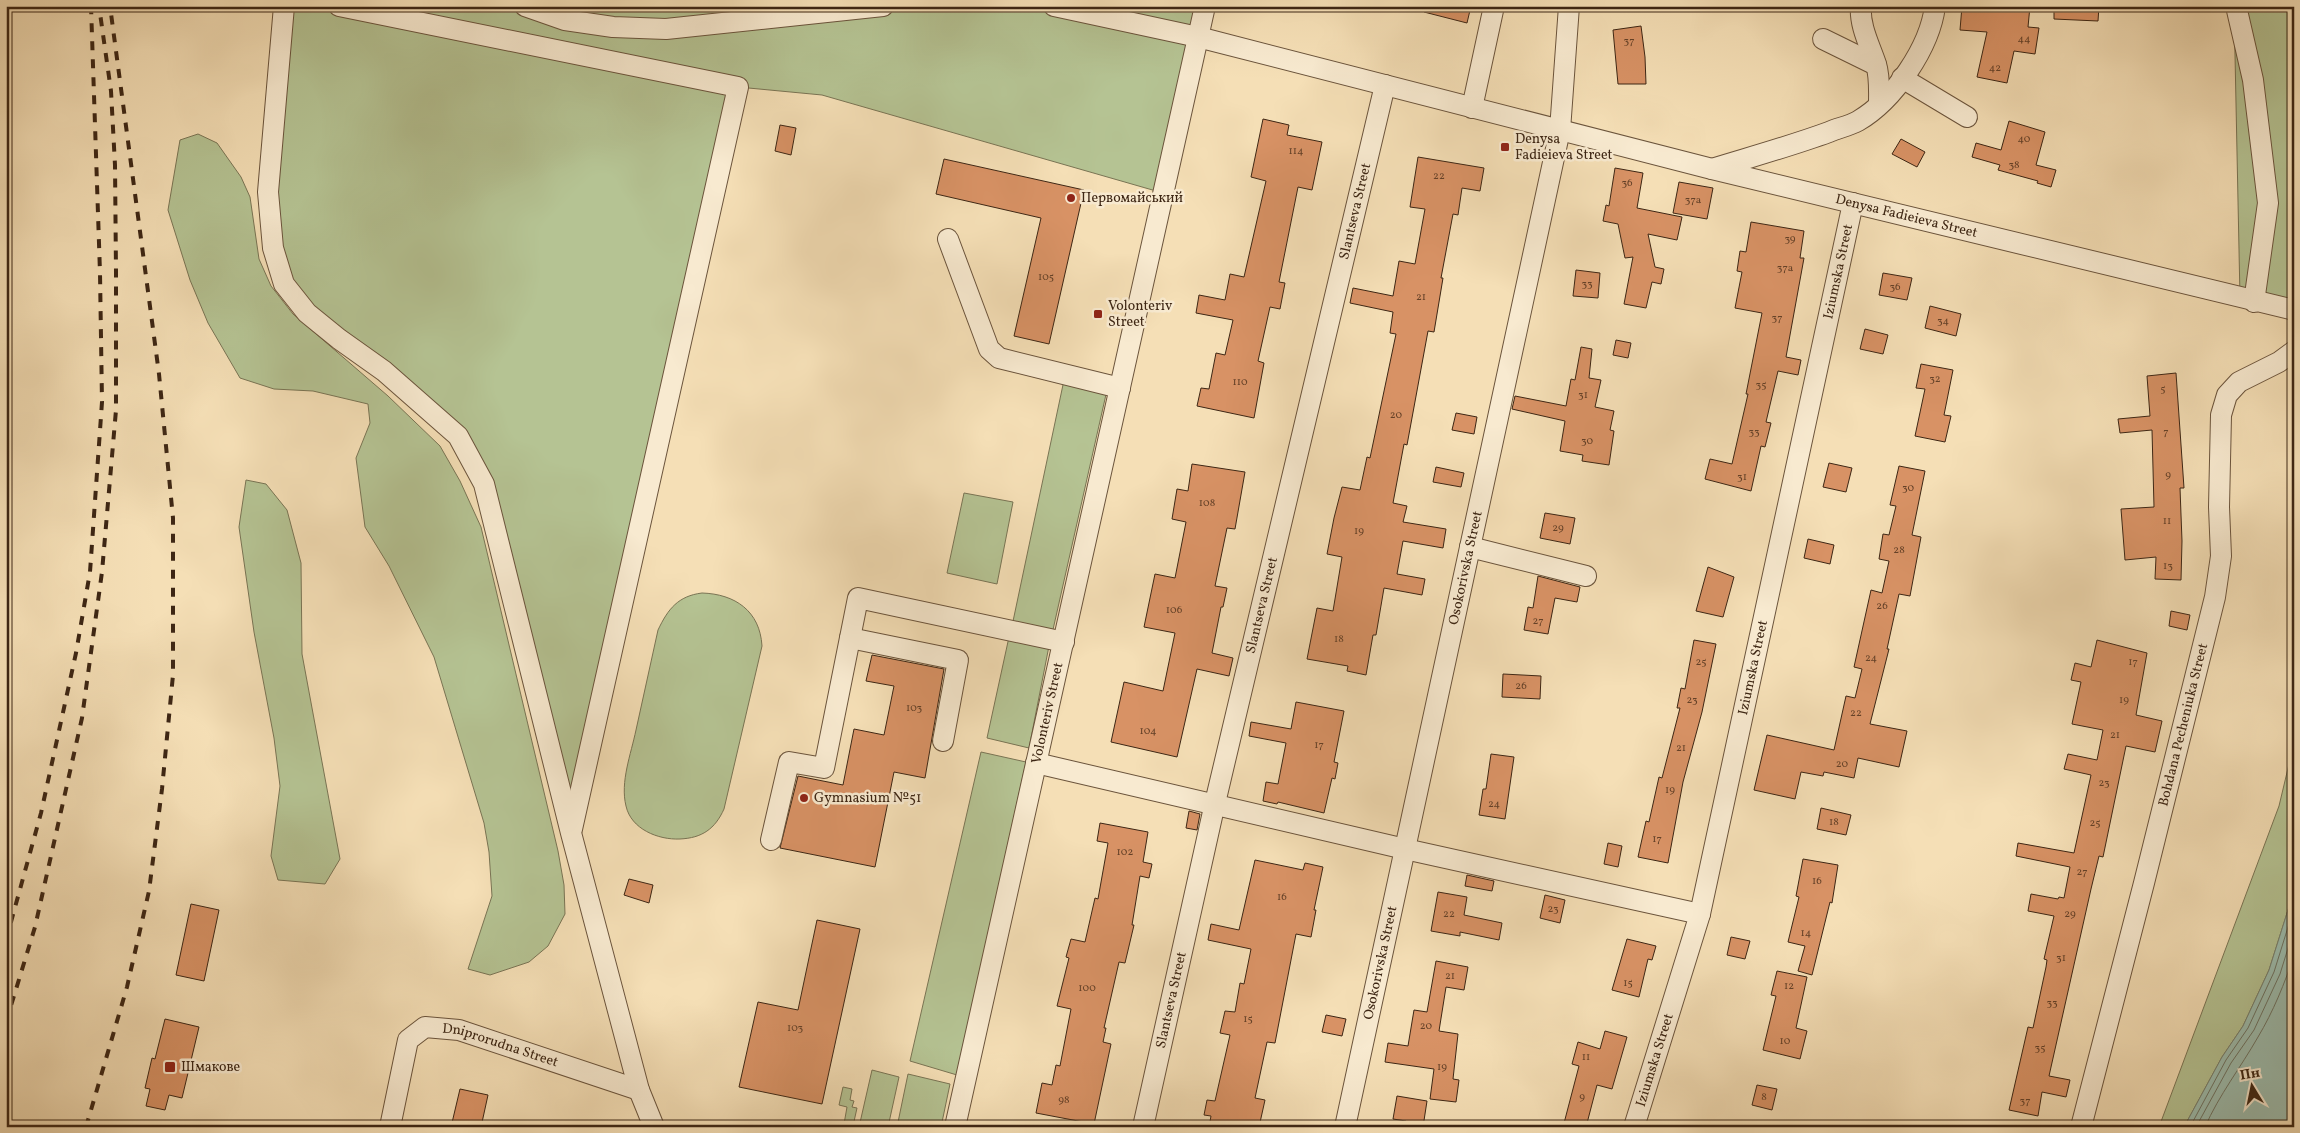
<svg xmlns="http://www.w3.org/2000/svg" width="2300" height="1133" font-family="Vollkorn,serif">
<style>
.green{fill:#b5c393;stroke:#797454}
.water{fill:#9cbdaf;stroke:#768171}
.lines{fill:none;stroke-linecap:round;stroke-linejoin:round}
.shore{stroke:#6c7262;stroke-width:1}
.building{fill:#d89265;stroke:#3d2614}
.minor-casing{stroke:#6b543c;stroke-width:22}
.minor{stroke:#f8ead0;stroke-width:20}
.rail{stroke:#3d2614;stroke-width:4;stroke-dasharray:9 9;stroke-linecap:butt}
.poi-dot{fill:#8f2418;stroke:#f8ead0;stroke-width:2}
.labels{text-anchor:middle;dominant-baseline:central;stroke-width:5;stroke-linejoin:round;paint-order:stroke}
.number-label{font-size:11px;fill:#644128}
.poi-label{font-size:14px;fill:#3d2614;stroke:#f8ead0;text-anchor:start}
.street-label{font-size:14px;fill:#3d2614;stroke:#f8ead0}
</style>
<rect width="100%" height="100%" fill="#f5dfb6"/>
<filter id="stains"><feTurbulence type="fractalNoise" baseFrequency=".004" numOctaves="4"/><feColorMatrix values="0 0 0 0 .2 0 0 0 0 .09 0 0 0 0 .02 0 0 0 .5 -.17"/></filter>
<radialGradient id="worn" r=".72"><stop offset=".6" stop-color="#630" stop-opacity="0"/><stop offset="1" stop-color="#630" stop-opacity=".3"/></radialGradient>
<path class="green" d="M284 6H1205L1163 193 822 95 738 87 571 833 484 484 458 436 307 313 273 248Z
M2234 6H2294V310L2240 298Z
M198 134 217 143 241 177 250 197 259 259 271 286 293 314 388 396 440 446 460 481 481 527 558 851 564 885 565 914 548 946 529 962 490 975 468 969 492 896 489 852 484 823 434 657 389 566 365 527 356 458 370 423 368 404 313 391 274 389 240 378 208 323 190 280 168 210 180 140Z
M1064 380 1107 390 1052 634 1012 626Z
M246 480 266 484 287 510 301 563 302 654 340 859 325 884 278 880 271 856 280 786 274 738 254 632 239 527Z
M964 493 1013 502 997 584 947 573Z
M702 593C735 594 760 611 762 646L724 809C715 829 702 838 680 839 658 840 631 829 626 806 620 782 631 754 636 730 643 697 651 663 658 630 668 609 678 596 702 593Z
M1009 637 1049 646 1029 748 987 738Z
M2294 743V891L2269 970 2243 1026 2222 1057 2184 1127H2159L2279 806Z
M981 752 1026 762 957 1075 910 1061Z
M872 1070 899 1077 888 1127H859Z
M908 1074 950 1084 941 1127H897Z
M843 1087 852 1089 850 1100 854 1101 852 1107 857 1108 853 1126 844 1124 847 1107 839 1105Z"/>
<path class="water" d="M2294 891V1127H2184L2222 1057 2243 1026 2269 970Z"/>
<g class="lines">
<path class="shore" d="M2190 1127 2226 1060 2248 1028 2274 972 2294 908
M2196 1127 2231 1063 2254 1030 2280 974 2294 929
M2205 1127C2219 1095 2241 1067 2258 1037 2273 1012 2285 983 2294 955"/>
</g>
<path class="building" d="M1424 6H1471L1467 23 1424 12Z
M1962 6H2030L2028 27 2039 28 2035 54 2014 51 2007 83 1977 77 1987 32 1960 30Z
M2054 6H2099L2098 21 2054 19Z
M1641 26 1645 57 1646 84H1618L1613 30Z
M1263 119 1289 125 1287 135 1322 142 1312 190 1298 187 1279 282 1285 283 1280 309 1270 307 1258 361 1264 363 1254 418 1197 406 1201 388 1209 389 1216 353 1225 355 1233 320 1196 313 1199 295 1225 300 1230 274 1244 277 1266 181 1251 177Z
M2009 121 2045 132 2036 165 2056 170 2051 187 2037 183 2038 181 1998 170 2000 165 1972 157 1976 143 2001 150Z
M780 125 796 128 791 155 775 151Z
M1901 139 1925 152 1917 167 1892 154Z
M1418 157 1484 168 1480 191 1462 188 1458 215 1453 214 1441 278H1443L1434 332 1428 331 1407 445 1404 444 1393 503 1407 506 1403 522 1446 529 1443 548 1403 541 1397 574 1425 579 1422 595 1384 588 1376 635H1373L1366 675 1347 671 1348 666 1307 659 1317 608 1333 611 1342 557 1327 554 1334 518 1342 487 1360 490 1367 457 1370 458 1396 334 1390 333 1393 312 1350 303 1353 288 1393 296 1399 261 1415 264 1425 209 1410 207Z
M944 159 1084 190 1049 344 1014 336 1041 218 936 194Z
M1615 168 1643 173 1637 208 1682 217 1677 240 1648 234 1655 267 1664 269 1661 284 1652 282 1646 308 1624 304 1633 257 1625 258 1618 224 1603 221 1606 205 1609 206Z
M1679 182 1713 188 1707 219 1673 213Z
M1751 222 1804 231 1800 258H1804L1786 357 1801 360 1798 375 1778 371 1766 422 1771 423 1765 447 1761 446 1751 491 1705 479 1710 459 1732 464 1748 394H1746L1762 313 1735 308 1742 272 1737 271 1740 251 1746 252Z
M1576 270 1600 273 1598 298 1573 296Z
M1883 273 1912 278 1907 300 1879 295Z
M1930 306 1961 314 1956 336 1925 328Z
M1865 329 1888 335 1883 354 1860 349Z
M1616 340 1631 343 1628 358 1613 355Z
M1581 347 1592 349 1589 378 1601 380 1595 407 1614 411 1610 430 1614 431 1609 465 1582 461 1583 455 1560 451 1565 421 1512 409 1515 396 1566 406 1571 379 1575 380Z
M1921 364 1953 370 1944 415 1951 416 1945 442 1915 436 1925 389 1916 388Z
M2176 373 2184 488H2180L2182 541 2181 580 2155 579 2156 557 2125 560 2121 509 2154 507 2152 430 2120 433 2118 419 2150 416 2147 376Z
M1456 413 1477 417 1474 434 1452 430Z
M1829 463 1852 468 1846 492 1823 487Z
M1192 464 1245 472 1235 529 1227 528 1215 586 1227 588 1223 607H1221L1212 653 1233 658 1229 676 1197 669 1177 757 1111 742 1124 682 1163 691 1175 633 1144 627 1155 574 1175 578 1186 522 1172 519 1177 489 1188 491Z
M1899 466 1925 471 1912 535 1921 537 1910 596 1899 594 1887 649H1889L1870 724 1907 731 1899 767 1858 758 1854 778 1824 772 1823 776 1801 772 1795 799 1754 790 1767 735 1834 750 1846 696 1855 698 1862 669 1854 667 1871 590 1882 593 1889 561 1879 559 1883 534 1889 535 1896 506 1890 505Z
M1436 467 1464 473 1461 487 1433 482Z
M1545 513 1575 518 1570 544 1540 538Z
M1808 539 1834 545 1830 564 1804 558Z
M1708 567 1734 577 1723 617 1696 611Z
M1538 576 1580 587 1577 602 1555 598 1548 634 1524 630 1528 607 1533 608Z
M2171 611 2190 615 2187 630 2169 626Z
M1694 640 1716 644 1702 712 1683 782 1668 863 1638 857 1646 821 1649 822 1659 777 1662 778 1680 708H1677L1681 688 1685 689Z
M2097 640 2147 653 2136 715 2162 721 2155 752 2126 746 2103 857 2099 856 2091 889 2049 1076 2070 1080 2066 1097 2042 1092 2038 1116 2009 1110 2028 1027 2033 1028 2046 967 2047 960 2044 959 2054 916 2028 911 2031 894 2058 899 2059 897 2064 898 2070 867 2016 856 2018 843 2074 853 2091 775 2064 769 2068 754 2097 760 2103 730 2072 724 2081 682 2071 680 2075 663 2091 667Z
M872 655 944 669 925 778 894 772 875 867 780 848 798 776 843 785 854 729 884 735 894 686 866 681Z
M1503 674 1541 676 1540 699 1502 697Z
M1296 702 1344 711 1334 762 1338 763 1335 779 1332 778 1324 813 1278 802 1277 804 1263 801 1266 782 1278 784 1286 743 1249 736 1251 722 1291 729Z
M1491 754 1514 757 1505 819 1479 815 1483 789H1486Z
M1821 808 1851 815 1846 835 1817 829Z
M1189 811 1200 814 1197 830 1186 828Z
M1100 823 1148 832 1143 862 1152 864 1149 878 1140 876 1132 925H1134L1125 963 1119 962 1104 1028H1106L1103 1042 1111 1044 1094 1124 1036 1113 1042 1083 1052 1085 1056 1065 1060 1066 1071 1009 1057 1006 1069 958 1066 957 1071 939 1085 942 1095 898 1098 899 1108 843 1097 841Z
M1608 843 1622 846 1618 867 1604 864Z
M1803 859 1838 865 1832 903 1830 902 1812 975 1798 971 1805 946 1788 942 1799 897 1796 896Z
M1255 860 1303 870 1305 863 1323 867 1314 910H1316L1311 937 1296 934 1275 1043 1267 1042 1255 1098 1265 1100 1259 1127H1209L1211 1116 1204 1115 1207 1100 1215 1101 1230 1035 1220 1033 1225 1011 1235 1012 1240 983 1244 984 1251 949 1208 940 1211 924 1239 930Z
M1467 875 1494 881 1492 891 1465 886Z
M629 879 653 885 649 903 624 895Z
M1438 892 1467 897 1464 915 1502 923 1499 940 1460 932V936L1431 931Z
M1545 895 1565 900 1560 923 1540 918Z
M191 904 219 910 204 981 176 975Z
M817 920 860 929 822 1104 739 1087 758 1002 798 1010Z
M1731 937 1750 941 1745 959 1727 955Z
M1627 939 1656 946 1652 960 1648 959 1639 997 1612 990Z
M1436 961 1468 967 1464 990 1446 987 1439 1031 1458 1034 1453 1079 1459 1080 1456 1102 1430 1099 1434 1069 1385 1062 1388 1043 1408 1046 1414 1010 1427 1012Z
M1777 971 1807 977 1796 1028 1807 1031 1800 1059 1763 1050 1776 996 1771 995Z
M1326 1015 1346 1019 1342 1036 1322 1032Z
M165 1019 199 1027 182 1098 169 1095 165 1110 146 1106 150 1089 145 1088 152 1058 155 1059Z
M1605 1031 1627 1037 1612 1089 1597 1085 1586 1127H1563L1579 1066 1572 1064 1578 1042 1600 1049Z
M1757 1085 1777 1089 1772 1110 1752 1105Z
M460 1089 488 1095 481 1127H451Z
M1397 1096 1427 1101 1423 1127H1405L1406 1121 1393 1119Z"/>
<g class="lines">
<g class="minor-casing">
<g id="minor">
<path d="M284 6 268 192 273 248 284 284 307 313 339 339 384 371 458 436 484 484 571 833 639 1090 654 1127"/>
<path d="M339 6 738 87 572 829"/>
<path d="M525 6 565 20 613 27 666 29 883 6"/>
<path id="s1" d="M1054 6 1198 37 1712 169 2294 310"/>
<path d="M1861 6C1859 25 1870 46 1876 64 1880 77 1879 90 1879 104"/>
<path d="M2236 6 2253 80 2268 203 2254 302"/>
<path d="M1823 39 1876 65"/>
<path d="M1902 78 1967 117"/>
<path d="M1472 108 1494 6"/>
<path d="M1712 169C1751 157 1791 146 1829 132 1838 128 1849 126 1858 121 1894 100 1930 47 1935 6"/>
<path d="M948 239 989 349 999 358 1120 388"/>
<path d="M1470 547 1586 576"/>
<path d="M850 638 958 660 943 741"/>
<path d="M1036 763 1405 849 1700 914"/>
<path d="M771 840 789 762 824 768 858 598 1064 642"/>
<path id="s2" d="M390 1127 408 1040 425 1027 459 1030 639 1090"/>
<path id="s3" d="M955 1127 1205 6"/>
<path id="s4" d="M1143 1127 1215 803 1385 85"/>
<path id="s5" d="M1345 1127 1560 130 1569 6"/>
<path id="s6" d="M1634 1127 1700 914 1853 203"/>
<path id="s7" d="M2081 1127 2144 883 2215 597 2221 556 2219 507 2221 415 2227 395 2239 382 2279 362 2294 351"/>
</g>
</g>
<use href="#minor" class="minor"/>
<path class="rail" d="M6 940 41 813 76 653 90 572 102 402 100 273 91 6
M6 1022 35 927 82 718 102 572 116 410V272L115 165 111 91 99 6
M86 1127 127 987 149 891 162 789 173 675V518L159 374 110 6"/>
</g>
<g class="poi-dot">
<rect x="1500" y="142" width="10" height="10" rx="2.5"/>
<circle cx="1071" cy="198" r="5"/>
<rect x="1093" y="309" width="10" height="10" rx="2.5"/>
<circle cx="804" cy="798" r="5"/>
<rect x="164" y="1061" width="12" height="12" rx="2.5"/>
</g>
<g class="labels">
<g class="number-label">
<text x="2024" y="39">44</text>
<text x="1629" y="41">37</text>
<text x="1995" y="68">42</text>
<text x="2024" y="139">40</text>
<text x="1296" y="151">114</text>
<text x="2014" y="165">38</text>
<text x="1439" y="176">22</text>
<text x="1627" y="183">36</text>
<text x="1693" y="200">37а</text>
<text x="1790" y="239">39</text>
<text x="1785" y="268">37а</text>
<text x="1046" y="277">105</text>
<text x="1587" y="284">33</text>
<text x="1895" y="287">36</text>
<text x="1421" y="297">21</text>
<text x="1777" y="318">37</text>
<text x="1943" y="321">34</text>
<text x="1935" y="379">32</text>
<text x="1240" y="382">110</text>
<text x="1761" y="385">35</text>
<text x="2163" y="389">5</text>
<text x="1583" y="395">31</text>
<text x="1396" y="415">20</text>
<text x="1754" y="432">33</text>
<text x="2166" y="432">7</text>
<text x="1587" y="441">30</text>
<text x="2168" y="475">9</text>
<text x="1742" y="477">31</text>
<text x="1908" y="488">30</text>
<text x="1207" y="503">108</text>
<text x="2167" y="521">11</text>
<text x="1558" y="528">29</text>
<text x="1359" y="531">19</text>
<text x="1899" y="550">28</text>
<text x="2168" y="566">13</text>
<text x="1882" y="606">26</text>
<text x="1174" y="610">106</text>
<text x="1538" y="621">27</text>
<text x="1339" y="639">18</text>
<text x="1871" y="658">24</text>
<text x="1701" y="662">25</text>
<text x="2133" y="662">17</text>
<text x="1521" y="686">26</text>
<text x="1692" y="700">23</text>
<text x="2124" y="700">19</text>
<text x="914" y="708">103</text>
<text x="1856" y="713">22</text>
<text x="1148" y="731">104</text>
<text x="2115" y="735">21</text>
<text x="1319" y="745">17</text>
<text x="1681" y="748">21</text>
<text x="1842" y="764">20</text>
<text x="2104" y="783">23</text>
<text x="1670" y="790">19</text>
<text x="1494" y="804">24</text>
<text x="1834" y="822">18</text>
<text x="2095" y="823">25</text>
<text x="1657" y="839">17</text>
<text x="1125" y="852">102</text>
<text x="2082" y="872">27</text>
<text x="1817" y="881">16</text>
<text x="1282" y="897">16</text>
<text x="1553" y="909">23</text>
<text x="1449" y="914">22</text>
<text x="2070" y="914">29</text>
<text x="1806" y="933">14</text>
<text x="2061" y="958">31</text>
<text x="1450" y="976">21</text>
<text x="1628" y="983">15</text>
<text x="1789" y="986">12</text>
<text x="1087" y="988">100</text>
<text x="2052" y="1003">33</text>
<text x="1248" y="1019">15</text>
<text x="1426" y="1026">20</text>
<text x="795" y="1028">103</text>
<text x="1785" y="1041">10</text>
<text x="2040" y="1048">35</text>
<text x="1586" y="1057">11</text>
<text x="1442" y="1067">19</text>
<text x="1582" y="1097">9</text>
<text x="1764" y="1097">8</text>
<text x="1064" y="1100">98</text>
<text x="2025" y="1101">37</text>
</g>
<g class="poi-label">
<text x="1515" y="139">Denysa<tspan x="1515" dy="16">Fadieieva Street</tspan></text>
<text x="1081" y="198">Первомайський</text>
<text x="1108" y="306">Volonteriv<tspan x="1108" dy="16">Street</tspan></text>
<text x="814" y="798">Gymnasium №51</text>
<text x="181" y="1067">Шмакове</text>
</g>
<g class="street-label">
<text stroke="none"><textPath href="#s4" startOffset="940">Slantseva Street</textPath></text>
<text stroke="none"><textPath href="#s1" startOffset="878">Denysa Fadieieva Street</textPath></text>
<text stroke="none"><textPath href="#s6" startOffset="880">Iziumska Street</textPath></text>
<text stroke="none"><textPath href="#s5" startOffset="572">Osokorivska Street</textPath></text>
<text stroke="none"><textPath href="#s4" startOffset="535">Slantseva Street</textPath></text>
<text stroke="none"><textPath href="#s6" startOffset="475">Iziumska Street</textPath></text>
<text stroke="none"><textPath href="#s3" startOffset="424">Volonteriv Street</textPath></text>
<text stroke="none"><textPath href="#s7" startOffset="415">Bohdana Pecheniuka Street</textPath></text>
<text stroke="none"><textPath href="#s5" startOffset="168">Osokorivska Street</textPath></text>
<text stroke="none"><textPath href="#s4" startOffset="130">Slantseva Street</textPath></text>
<text stroke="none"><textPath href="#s2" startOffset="188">Dniprorudna Street</textPath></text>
<text stroke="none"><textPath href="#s6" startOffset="70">Iziumska Street</textPath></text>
</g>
</g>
<rect width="2300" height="1133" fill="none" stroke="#f5dfb6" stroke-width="25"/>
<rect x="8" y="8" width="2285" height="1118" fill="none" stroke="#3d2614" stroke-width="2.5"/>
<rect x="12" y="12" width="2275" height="1108" fill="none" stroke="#3d2614"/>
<g transform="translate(2252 1086) rotate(350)" stroke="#f8ead0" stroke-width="4" paint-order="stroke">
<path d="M0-4L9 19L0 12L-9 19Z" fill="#3d2614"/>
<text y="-8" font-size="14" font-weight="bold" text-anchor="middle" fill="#3d2614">Пн</text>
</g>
<rect width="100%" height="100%" filter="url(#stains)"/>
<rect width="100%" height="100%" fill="url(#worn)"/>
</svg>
